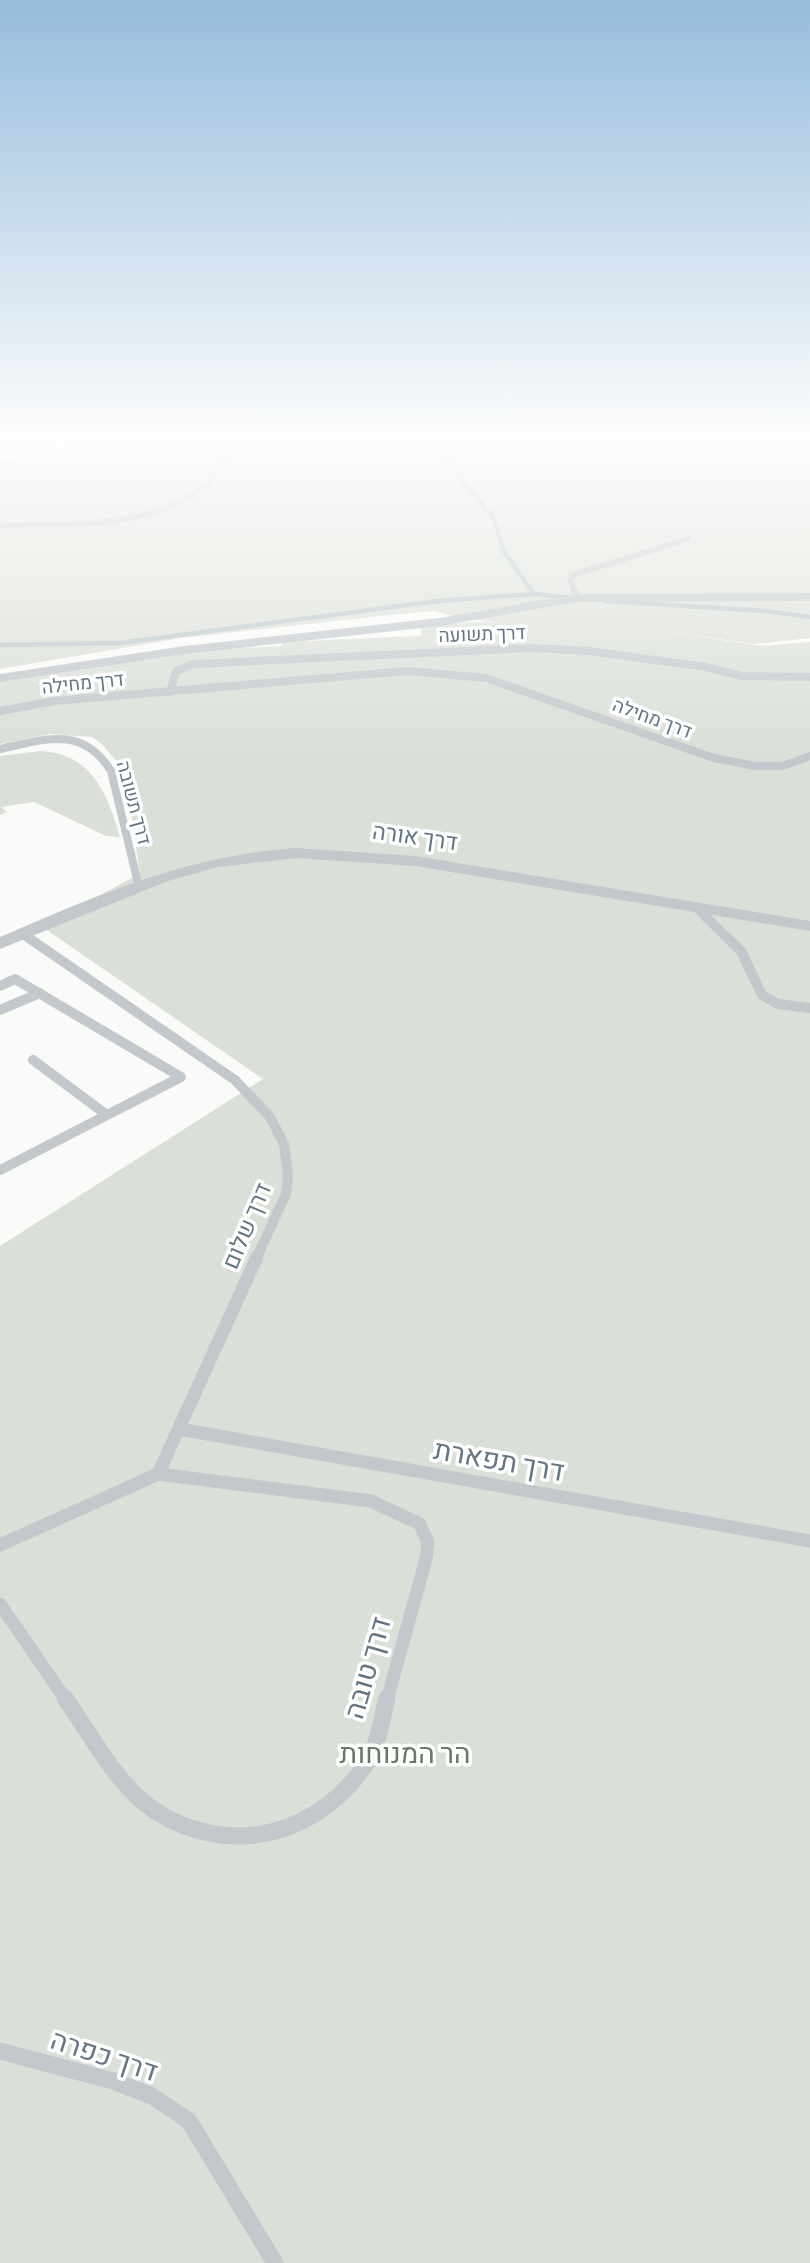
<svg xmlns="http://www.w3.org/2000/svg" width="810" height="2263" font-family="'Source Sans 3',Heebo,sans-serif">
<style>
.built{fill:#e8e9e9}
.green{fill:#dadfd7}
.lines{fill:none;stroke-linecap:round;stroke-linejoin:round}
.stream{stroke:#bbc7cb;stroke-width:4.5}
.service-far4{stroke:#c3c8cc;stroke-width:6}
.service-far3{stroke:#c3c8cc;stroke-width:8}
.service-far2{stroke:#c3c8cc;stroke-width:10}
.service-far1{stroke:#c3c8cc;stroke-width:13}
.service{stroke:#c3c8cc;stroke-width:17}
.minor{fill:#c3c8cc;fill-rule:evenodd}
.labels{text-anchor:middle;dominant-baseline:central;stroke-width:7;stroke-linejoin:round;paint-order:stroke}
.far-street-label{font-size:19px;fill:#657683;stroke:#fff}
.street-label{font-size:23px;fill:#657683;stroke:#fff}
.near-street-label{font-size:28px;fill:#657683;stroke:#fff}
.near-park-label{font-size:28px;fill:#687a64;stroke:#fff}
</style>
<rect width="100%" height="100%" fill="#fafaf8"/>
<path class="built" d="M0 437H88L43 452 0 458Z"/>
<path class="green" d="M94 437H810V638L754 644 643 628 761 646 810 642V2263H0V1246L263 1079 41 926 140 874 125 772 102 744 92 737 50 734 0 744V678L184 651 281 646 284 642 416 636 422 635 420 625 500 621 470 620 434 611 390 615 181 638 0 669V460L48 453Z
M41 751C92 754 107 793 120 837L106 836 34 802 1 807 7 812 0 815V756Z"/>
<g class="lines">
<path class="stream" d="M418 437 439 452 494 519 504 552 534 594
M606 601 766 611 810 617
M0 645 120 643 438 601 534 594 570 598"/>
<path class="service-far4" d="M0 526C79 523 209 534 234 437
M577 598 570 580 576 574 688 539"/>
<path class="service-far3" d="M170 692 176 671 193 664 531 648 588 651 706 667 742 676 810 677
M0 711 54 701 408 671 486 678 714 758 755 766H783L810 756
M0 749C46 739 82 725 111 771L138 883
M694 907 705 915"/>
<path class="service-far2" d="M703 914 741 951 762 995 778 1004 810 1008
M23 934 235 1080 270 1117 284 1144 288 1176 286 1194 256 1259
M0 986 15 979 181 1077 0 1170
M0 1010 40 993
M33 1060 107 1115"/>
<path class="service-far1" d="M179 1429 810 1541
M158 1474 371 1501 420 1524 428 1543 426 1559 387 1700
M0 1545 158 1474 257 1257
M0 1604 66 1700"/>
<path class="service" d="M65 1698C89 1732 118 1787 154 1810 230 1860 322 1835 369 1759 379 1742 382 1717 387 1698
M0 2051 113 2081 152 2096 189 2121 275 2263"/>
<path class="minor" d="M810 593V601L577 602 440 626 184 654 0 682V674L184 646 440 618 577 594Z
M296 848 415 856 810 921V931L415 866 296 858 218 867 168 881 0 949V937C97 895 189 855 296 848Z"/>
</g>
<linearGradient id="sky" x2="0" y2="1"><stop stop-color="#96bcdc"/><stop offset="0.58" stop-color="#fdfdfc"/><stop offset="1" stop-color="#fdfdfc" stop-opacity="0"/></linearGradient>
<rect width="810" height="754" fill="url(#sky)"/>
<g class="labels">
<g class="far-street-label">
<text transform="translate(482 635) rotate(-2)">דרך תשועה</text>
<text transform="translate(83 684) rotate(-6)">דרך מחילה</text>
<text transform="translate(652 719) rotate(20)">דרך מחילה</text>
<text transform="translate(133 803) rotate(75)">דרך תשובה</text>
</g>
<g class="street-label">
<text transform="translate(415 837) rotate(8)">דרך אורה</text>
<text transform="translate(247 1226) rotate(-67)">דרך שלום</text>
</g>
<g class="near-street-label">
<text transform="translate(499 1461) rotate(10)">דרך תפארת</text>
<text transform="translate(368 1668) rotate(-74)">דרך טובה</text>
<text transform="translate(104 2056) rotate(18)">דרך כפרה</text>
</g>
<g class="near-park-label">
<text x="405" y="1754">הר המנוחות</text>
</g>
</g>
</svg>
